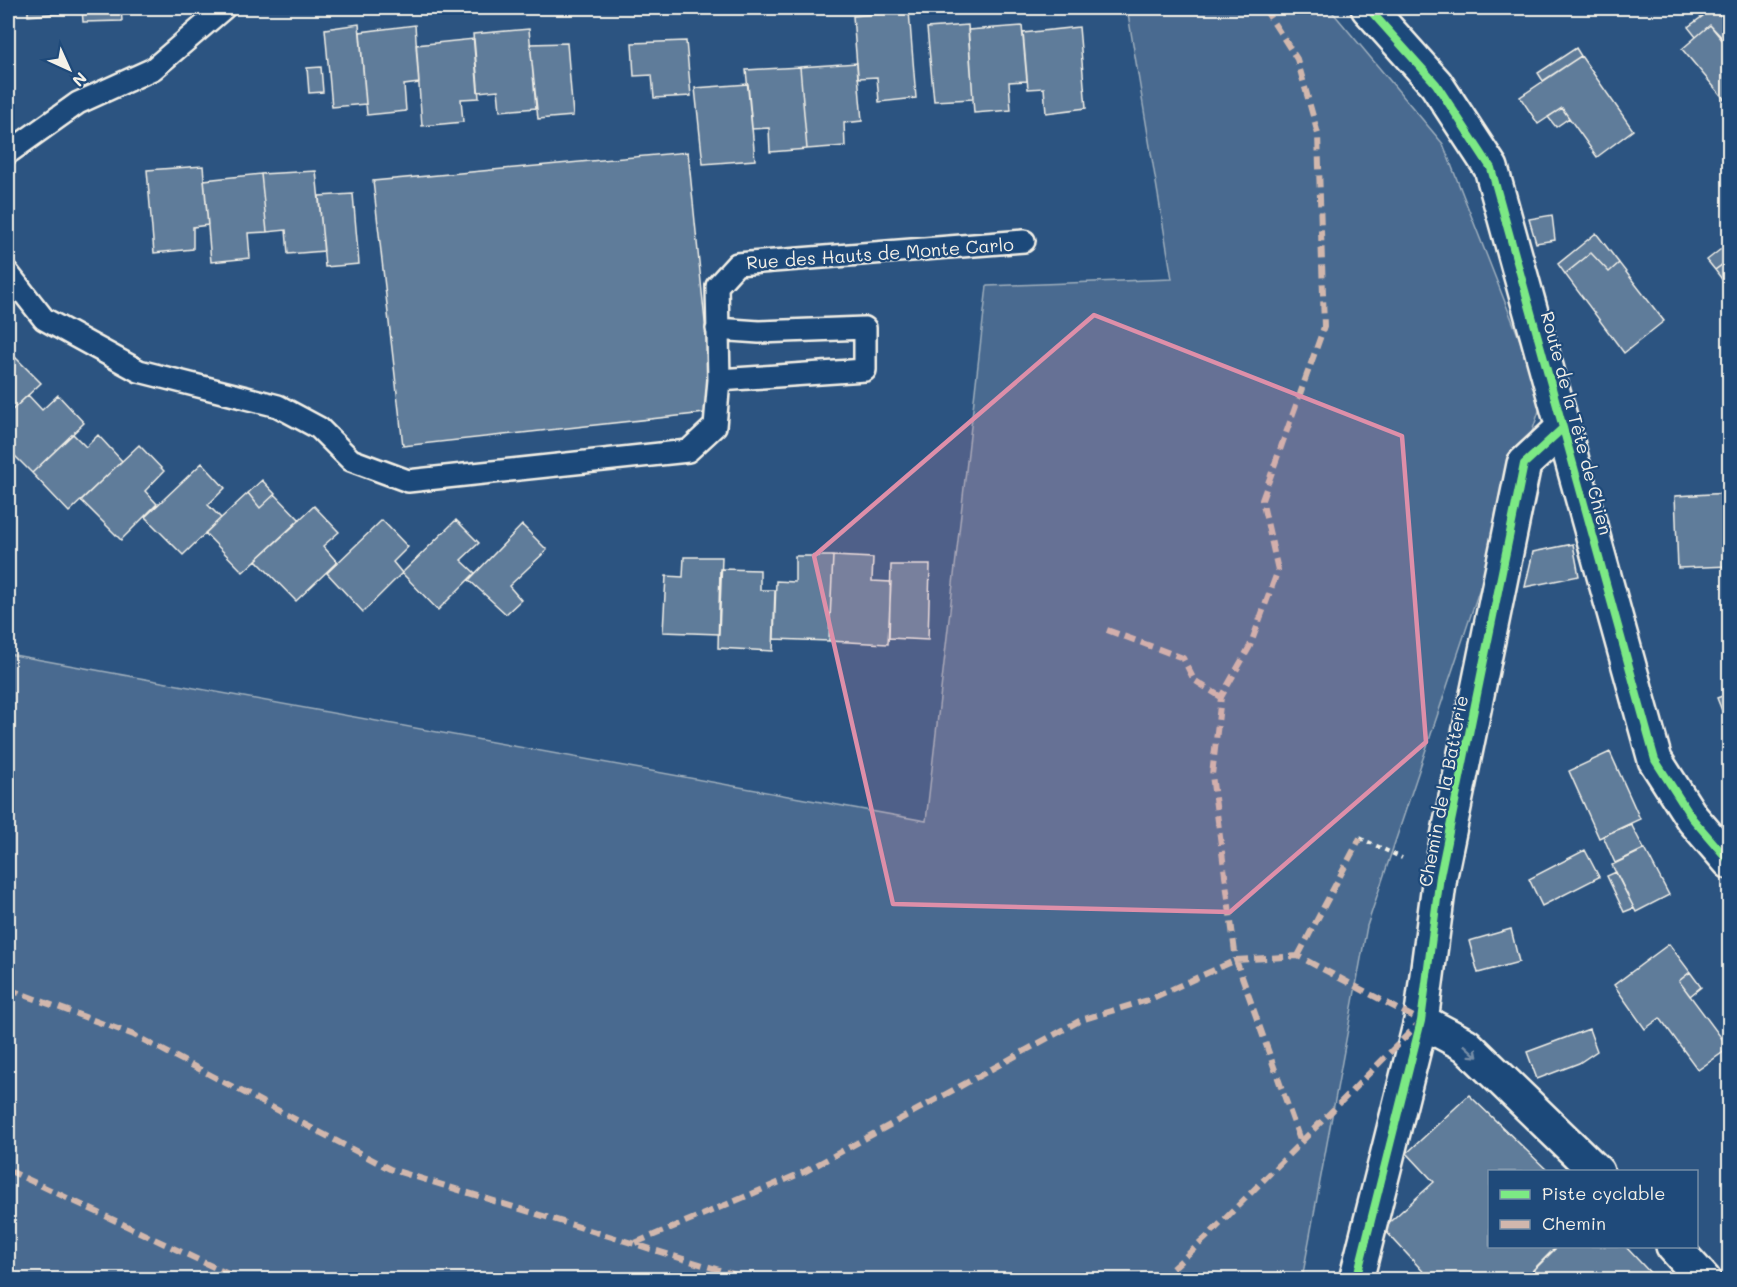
<svg xmlns="http://www.w3.org/2000/svg" width="1737" height="1287" font-family="Mali,sans-serif">
<style>
.green{fill:#496b90;stroke:#9eaebc;stroke-width:1.5}
.building{fill:#5e7b9a;stroke:#f4f1e8;stroke-width:1.5}
.lines{fill:none;stroke-linecap:round;stroke-linejoin:round}
.lane-casing{stroke:#f4f1e8;stroke-width:26}
.street-casing{stroke:#f4f1e8;stroke-width:38}
.path{stroke:#f4f1e8;stroke-width:4;stroke-dasharray:4.5 4.5;stroke-linecap:butt}
.lane{stroke:#1f4a7a;stroke-width:21}
.street{stroke:#1f4a7a;stroke-width:33}
.quiet{stroke:#d1b7ad;stroke-width:6;stroke-dasharray:12 6;stroke-linecap:butt}
.cycleway-casing{stroke:#1f4a7a;stroke-width:11}
.cycleway{stroke:#7ce984;stroke-width:8}
.oneway{stroke:#748da6}
.marked{fill:#de8fa9;fill-opacity:0.2;stroke:#de8fa9;stroke-width:4.5;stroke-linejoin:round}
.labels{text-anchor:middle;dominant-baseline:central;stroke-width:4.5;stroke-linejoin:round;paint-order:stroke}
.street-label{font-size:18px;fill:#f4f1e8;stroke:#1f4a7a}
</style>
<rect width="100%" height="100%" fill="#2c5481"/>
<filter id="ink" filterUnits="userSpaceOnUse"><feTurbulence type="fractalNoise" baseFrequency=".0167" numOctaves="2"/><feDisplacementMap in="SourceGraphic" scale="12" xChannelSelector="R" yChannelSelector="G"/><feConvolveMatrix kernelMatrix="1 2 1 2 8 2 1 2 1" color-interpolation-filters="sRGB"/></filter>
<g filter="url(#ink)">
<path class="green" d="M1127 8H1329L1443 144 1543 399 1367 926 1302 1279H8V654L926 821 987 286 1172 279Z"/>
<path class="building" d="M28 8H66V13L28 16Z
M82 8H121L122 21 83 22Z
M1449 8H1462L1455 13Z
M1714 8 1730 27 1728 47 1710 25 1696 37 1688 27Z
M909 11 916 98 879 102 877 77 858 78 853 16Z
M359 24 366 104 332 107 325 29Z
M415 25 419 83 404 85 406 111 367 115 360 32Z
M968 25 973 99 934 101 927 28Z
M1710 25 1730 46V106L1682 49Z
M1022 26 1027 81 1009 82 1011 110 974 113 968 30Z
M1079 27 1086 108 1046 113 1044 88 1028 89 1023 33Z
M529 29 536 108 500 111 498 90 478 92 473 34Z
M474 39 479 98 461 99 463 122 422 126 416 45Z
M686 41 691 96 654 98 652 75 634 76 632 43Z
M567 43 573 116 538 119 530 44Z
M1576 48 1581 56 1543 81 1538 73Z
M1581 56 1633 130 1597 157 1562 108 1538 124 1520 97Z
M857 63 862 121 844 123 845 146 807 149 800 67Z
M321 67 323 92 309 93 307 68Z
M800 67 807 149 770 152 769 128 752 129 746 70Z
M748 84 755 160 703 164 695 88Z
M1562 108 1569 118 1556 127 1548 117Z
M688 152 714 412 403 446 373 181Z
M203 166 208 225 193 227V249L154 253 147 170Z
M316 171 324 251 288 254 286 230 267 232 261 174Z
M261 174 267 232 248 233 250 258 211 262 204 180Z
M353 194 359 264 325 267 319 196Z
M1552 215 1555 240 1536 243 1529 219Z
M1596 233 1619 263 1609 272 1591 253 1565 274 1558 264Z
M1730 242V259L1715 270 1707 260Z
M1591 253 1609 272 1619 263 1664 321 1624 353 1565 274Z
M1730 259V290L1715 270Z
M15 357 41 383 8 414V364Z
M28 395 42 410 58 395 84 423 32 473 8 449V414Z
M73 434 86 447 98 435 122 461 69 512 32 473Z
M139 445 164 471 145 491 157 504 121 540 81 500Z
M202 463 225 488 208 505 221 518 183 555 145 517Z
M262 480 275 494 260 508 248 493Z
M1728 480H1730V566L1678 568 1675 496 1729 493Z
M248 493 260 508 275 494 300 520 243 572 205 533Z
M314 506 339 532 323 546 337 562 296 601 256 560Z
M382 520 408 547 393 562 402 573 363 612 327 573Z
M456 520 479 543 461 560 475 573 438 610 402 573Z
M522 525 547 550 509 586 521 600 506 614 469 580Z
M1573 544 1579 576 1525 587 1533 552Z
M795 556H833L829 641 774 639 776 581 795 582Z
M833 556 873 558 872 581 891 582 888 644 829 641Z
M684 557H722L719 634 663 632 666 576 683 577Z
M891 565H930L928 640 889 638Z
M720 569 760 570V590H775L773 651 718 648Z
M1730 693V718H1725L1717 698Z
M1610 752 1640 819 1599 838 1569 771Z
M1631 824 1644 849 1615 863 1603 836Z
M1645 849 1669 895 1636 912 1612 865Z
M1585 850 1599 877 1542 906 1529 879Z
M1616 872 1634 908 1624 912 1607 876Z
M1511 929 1519 962 1478 973 1469 941Z
M1669 944 1690 972 1679 981 1729 1048 1698 1070 1660 1018 1645 1029 1614 985Z
M1690 972 1701 987 1690 996 1679 981Z
M1589 1029 1597 1051 1579 1063 1537 1079 1527 1052Z
M1469 1095 1549 1172H1490V1246H1558L1524 1280H1431L1383 1228 1434 1182 1407 1153Z
M1557 1246H1625L1657 1280H1523Z"/>
<g class="lines">
<g class="lane-casing">
<path id="lane" d="M8 153 78 103 153 69 224 8
M8 273 44 319 139 371 278 406 319 428 351 460 408 481 688 451 715 426 719 380 717 286 737 264 1024 241
M717 329 759 332 865 328V370L719 380"/>
</g>
<g class="street-casing">
<path id="street" d="M1368 8 1436 84 1491 168 1655 760 1692 818 1730 862
M1421 1021 1466 1045 1597 1172
M1673 1246 1704 1280
M1356 1280 1421 1021 1440 876 1524 464 1563 428"/>
</g>
<path class="path" d="M1360 838 1402 858"/>
<use href="#lane" class="lane"/>
<use href="#street" class="street"/>
<path class="quiet" d="M1264 8 1297 59 1318 134 1324 327 1262 500 1278 570 1250 646 1221 697 1212 775 1236 960 1301 1143
M1107 630 1183 658 1194 680 1221 697
M1298 956 1360 838
M8 989 134 1035 390 1169 752 1280
M8 1170 241 1280
M635 1243 804 1172 1081 1020 1148 1000 1236 960 1298 956 1421 1021 1210 1234 1160 1280"/>
<g class="cycleway-casing">
<path id="cycleway" d="M1368 8 1436 84 1491 168 1655 760 1692 818 1730 862
M1356 1280 1421 1021 1440 876 1524 464 1563 428"/>
</g>
<use href="#cycleway" class="cycleway"/>
</g>
<defs><path id="oneway-shaft" d="M-6 0H5M1.5-3L5.5 0L1.5 3" fill="none" stroke-width="1.6" stroke-linecap="round" stroke-linejoin="round" transform="scale(1.5)"/></defs>
<use class="oneway" href="#oneway-shaft" transform="translate(1471 1051) rotate(42)"/>
</g>
<path class="marked" d="M1094 315 1402 436 1426 742 1230 912 893 904 814 556Z"/>
<g class="labels">
<g class="street-label">
<text transform="translate(880 253) rotate(-4)">Rue des Hauts de Monte Carlo</text>
<text transform="translate(1577 423) rotate(75)">Route de la Tête de Chien</text>
<text transform="translate(1443 791) rotate(-79)">Chemin de la Batterie</text>
</g>
</g>
<rect width="1737" height="1287" fill="none" stroke="#1f4a7a" stroke-width="30"/>
<rect x="15" y="15" width="1707" height="1257" fill="none" stroke="#f4f1e8" stroke-width="2" filter="url(#ink)"/>
<rect x="1488" y="1170" width="210" height="78" fill="#1f4a7a" stroke="#748da6" stroke-width="1.5"/>
<rect x="1500" y="1190" width="30" height="9" fill="#7ce984" stroke="#748da6" stroke-width="1.5"/>
<text x="1542" y="1200" font-size="18" fill="#f4f1e8">Piste cyclable</text>
<rect x="1500" y="1220" width="30" height="9" fill="#d1b7ad" stroke="#748da6" stroke-width="1.5"/>
<text x="1542" y="1230" font-size="18" fill="#f4f1e8">Chemin</text>
<g transform="translate(69 69) rotate(135)" stroke="#1f4a7a" stroke-width="4.5" paint-order="stroke">
<path d="M0-4.5L10 22L0 15L-10 22Z" fill="#f4f1e8"/>
<text y="-9" font-size="16" font-weight="bold" text-anchor="middle" fill="#f4f1e8">N</text>
</g>
</svg>
